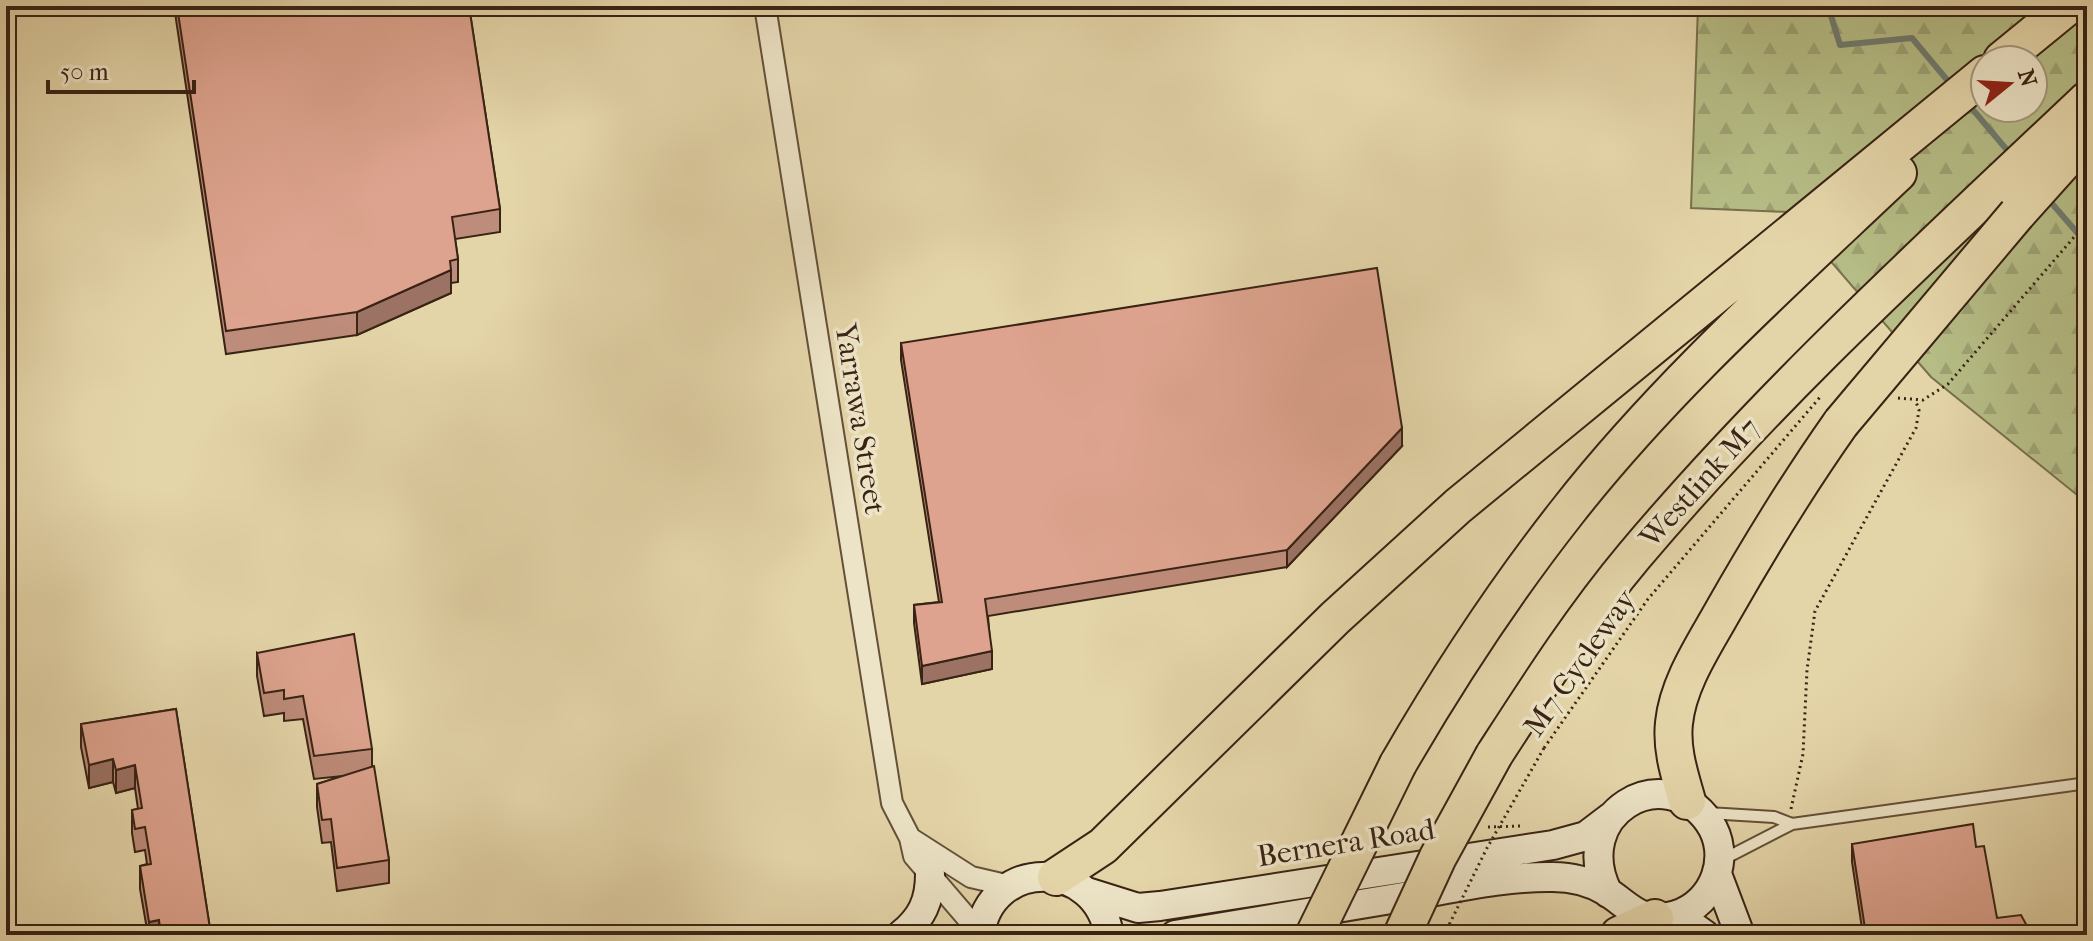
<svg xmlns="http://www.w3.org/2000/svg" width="2093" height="941" font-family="'IM FELL French Canon',serif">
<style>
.forest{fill:url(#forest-firs);stroke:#78704d;stroke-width:2;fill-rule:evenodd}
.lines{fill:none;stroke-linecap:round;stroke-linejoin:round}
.stream{stroke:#707c70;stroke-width:6}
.service-casing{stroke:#645039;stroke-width:14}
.minor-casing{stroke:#645039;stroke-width:24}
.secondary-casing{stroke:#392314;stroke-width:32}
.motorway-casing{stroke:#392314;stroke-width:40}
.path{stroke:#392314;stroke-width:3;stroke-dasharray:2 4;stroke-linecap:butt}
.service{stroke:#ede4c7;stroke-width:10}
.minor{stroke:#ede4c7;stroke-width:20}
.secondary{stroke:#ede4c7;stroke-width:28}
.motorway{stroke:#e4d5a9;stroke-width:36}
.motorway-bridge-casing{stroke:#392314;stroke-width:40;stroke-linecap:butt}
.path-bridge{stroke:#392314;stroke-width:3;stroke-dasharray:2 4;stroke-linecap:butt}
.motorway-bridge{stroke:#e4d5a9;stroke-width:36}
.wall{fill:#be8c7a;stroke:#392314;stroke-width:2}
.shaded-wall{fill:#9b7263;stroke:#392314;stroke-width:2}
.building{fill:#dda38e;stroke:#392314;stroke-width:2}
.labels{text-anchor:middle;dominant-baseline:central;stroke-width:7;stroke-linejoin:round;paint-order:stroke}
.street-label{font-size:30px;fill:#392314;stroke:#ede4c7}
</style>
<defs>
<pattern id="forest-firs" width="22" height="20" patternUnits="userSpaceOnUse" patternTransform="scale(2)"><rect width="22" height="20" fill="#b6bd86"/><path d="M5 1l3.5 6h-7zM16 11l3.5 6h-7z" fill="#9da273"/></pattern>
</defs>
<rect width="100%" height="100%" fill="#e4d5a9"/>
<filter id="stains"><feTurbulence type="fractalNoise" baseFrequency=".0025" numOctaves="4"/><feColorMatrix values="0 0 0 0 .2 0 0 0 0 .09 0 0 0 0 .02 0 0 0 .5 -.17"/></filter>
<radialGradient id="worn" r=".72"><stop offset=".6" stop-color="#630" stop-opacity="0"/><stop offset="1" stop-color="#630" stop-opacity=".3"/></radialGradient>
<path class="forest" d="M1698 6H2087V503L1931 377 1788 212 1691 208ZM1985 60H2033V108H1985Z"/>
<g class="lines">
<path class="stream" d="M1828 6 1840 45 1912 38 1953 87
M1968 104 2013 157
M2048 199 2087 244"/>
<g class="service-casing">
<path id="service" d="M1708 813 1774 817 1792 824
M1724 859 1792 824 2087 783"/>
</g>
<g class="minor-casing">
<path id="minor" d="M765 6 892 803 910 838 914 856 968 919 981 925
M910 838 971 877 1010 886"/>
</g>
<g class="secondary-casing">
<path id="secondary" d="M1717 874 1740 935
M1087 892 1138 908 1160 906 1553 845 1586 836 1611 817
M1677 915 1705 935
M901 935C922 918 930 901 930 874
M980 935C989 858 1097 857 1109 935
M1175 935C1253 922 1331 909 1409 896 1455 888 1506 876 1553 877 1571 877 1591 882 1606 891 1630 906 1641 926 1676 915 1715 903 1732 855 1709 822 1664 758 1568 814 1608 893"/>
</g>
<g class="motorway-casing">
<path id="motorway" d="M2002 60 2068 6
M2017 214 2087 136
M1494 755C1538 687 1582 618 1634 556 1772 392 1932 247 2087 100
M1398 764C1449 676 1504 592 1567 512 1664 388 1784 281 1898 173
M1687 801C1680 776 1671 750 1674 723 1678 683 1704 645 1723 611 1760 546 1798 484 1841 423
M1056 877 1103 846 1335 618 1458 506 1985 74
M1619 935 1655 918"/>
</g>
<path class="path" d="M1898 398 1923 400 1948 384 2087 222
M1544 748 1648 599 1821 396
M1791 809 1803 754 1807 670 1815 611 1916 428 1919 410 1916 402
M1488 827 1520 826
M1393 841 1417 837"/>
<use href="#service" class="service"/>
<use href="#minor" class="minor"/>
<use href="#secondary" class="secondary"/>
<use href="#motorway" class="motorway"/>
<g class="motorway-bridge-casing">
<path id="motorway-bridge" d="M1841 423 2017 214
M1314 935 1398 764
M1402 935 1438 857 1494 755"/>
</g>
<path class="path-bridge" d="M1444 935 1487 848 1544 748"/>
<use href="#motorway-bridge" class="motorway-bridge"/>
</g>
<path class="wall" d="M174 6H469L500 209V232L455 239 458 259V282L451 283V293L357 335 226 354Z
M901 343 1402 446 1287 567 988 616 992 669 922 684 914 623V605L939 602 901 360Z
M257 653 372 749V766L389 860V883L337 891 331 842 322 843 317 807V784L343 776 314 779 303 719 284 721V713L264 716 257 676Z
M176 709 211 935H148L140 889V866L147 864 145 850 135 852 132 833V810L138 809 135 788 116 793 113 782 89 788 81 747V724Z
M1852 844 1976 847 1997 918 2032 935H1863L1852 862Z"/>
<path class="shaded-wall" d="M451 270V293L357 335V312Z
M1402 428V446L1287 567V550Z
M992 651V669L922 684V666Z
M113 759V782L89 788V765Z
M135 765V788L116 793V770Z
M159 920V935H149V922Z"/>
<path class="building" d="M177 6H469L500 209 452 217 458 259 450 261 451 270 357 312 226 331Z
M1377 268 1402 428 1287 550 985 599 992 651 922 666 914 605 942 602 901 343Z
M354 634 372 749 314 756 303 696 284 699V690L264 693 257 653Z
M176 709 211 935H161L159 920 149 922 140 866 151 864 145 827 135 829 132 810 142 808 135 765 116 770 113 759 89 765 81 724Z
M374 766 389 860 337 868 331 819 322 820 317 784Z
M1973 824 1976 847 1984 846 1997 918 2021 915 2032 935H1866L1852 844Z"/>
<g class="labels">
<g class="street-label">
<text transform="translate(860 419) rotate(81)">Yarrawa Street</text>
<text transform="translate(1700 483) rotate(-48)">Westlink M7</text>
<text transform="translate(1580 663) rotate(-55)">M7 Cycleway</text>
<text transform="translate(1346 843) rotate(-9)">Bernera Road</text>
</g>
</g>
<rect width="2093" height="941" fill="none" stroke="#e4d5a9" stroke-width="32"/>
<rect x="8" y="8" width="2077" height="925" fill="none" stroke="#392314" stroke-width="4"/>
<rect x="16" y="16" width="2061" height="909" fill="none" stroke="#392314" stroke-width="2"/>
<g transform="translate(2009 84) rotate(72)"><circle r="38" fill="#ede4c7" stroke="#a5977f" stroke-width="2"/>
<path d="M0-6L14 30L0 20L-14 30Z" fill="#8f2418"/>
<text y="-12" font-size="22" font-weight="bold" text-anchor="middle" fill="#392314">N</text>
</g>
<path d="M48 80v12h146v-12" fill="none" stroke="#392314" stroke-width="4"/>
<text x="60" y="80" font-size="24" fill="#392314" stroke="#ede4c7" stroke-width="6" paint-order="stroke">50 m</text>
<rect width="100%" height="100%" filter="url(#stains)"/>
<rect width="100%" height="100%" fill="url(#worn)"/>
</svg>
